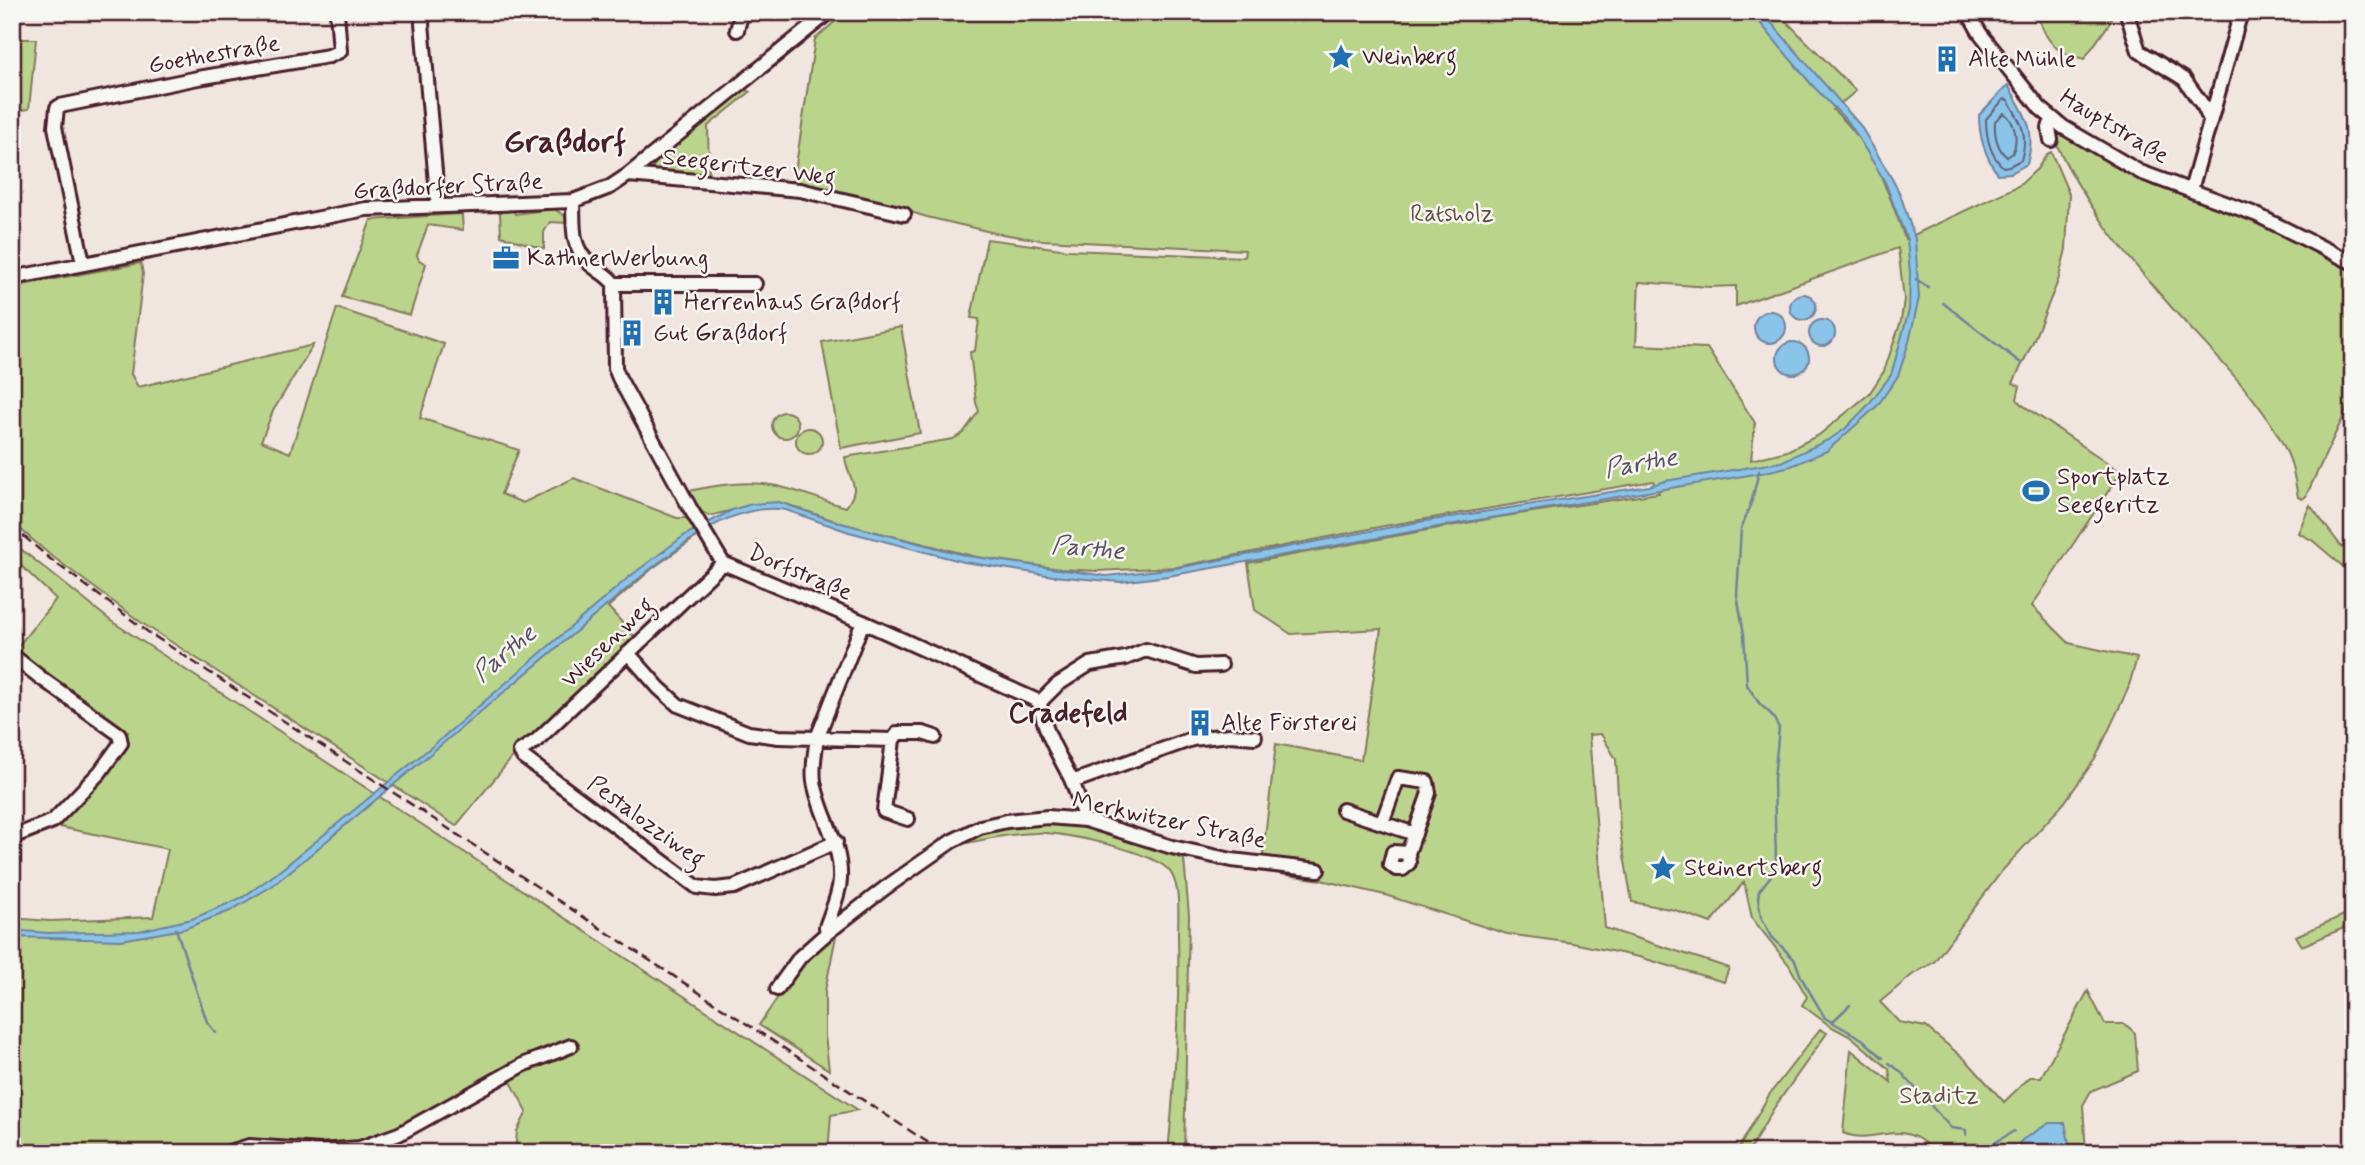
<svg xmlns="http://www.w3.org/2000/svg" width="2365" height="1165" font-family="Mynerve,sans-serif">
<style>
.green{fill:#bbd48b;stroke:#827a5b;stroke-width:2;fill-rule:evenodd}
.water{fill:#8ac4e9;stroke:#70829d;stroke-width:2}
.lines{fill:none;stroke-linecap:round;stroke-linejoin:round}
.shore{stroke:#646177;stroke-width:2}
.stream{stroke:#70829d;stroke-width:2.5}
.minor-casing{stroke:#4a1f2b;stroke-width:18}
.minor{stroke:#f6f6f2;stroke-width:12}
.rail{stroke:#4a1f2b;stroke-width:2.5;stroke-dasharray:10 5;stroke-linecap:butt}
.labels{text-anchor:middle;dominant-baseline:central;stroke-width:5;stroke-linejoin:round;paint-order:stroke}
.street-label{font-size:24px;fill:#4a1f2b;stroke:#f6f6f2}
.poi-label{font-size:24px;fill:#4a1f2b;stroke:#f6f6f2;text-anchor:start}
.park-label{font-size:24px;fill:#664c43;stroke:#f6f6f2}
.water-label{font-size:26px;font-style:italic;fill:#5d5164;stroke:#f6f6f2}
.quarter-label{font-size:28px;font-weight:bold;fill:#4a1f2b;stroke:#f6f6f2}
.district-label{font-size:32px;font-weight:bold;fill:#4a1f2b;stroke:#f6f6f2}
</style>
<rect width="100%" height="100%" fill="#f1e5e0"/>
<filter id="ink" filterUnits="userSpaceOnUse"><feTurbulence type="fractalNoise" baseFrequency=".0143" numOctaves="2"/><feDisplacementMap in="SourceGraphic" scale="14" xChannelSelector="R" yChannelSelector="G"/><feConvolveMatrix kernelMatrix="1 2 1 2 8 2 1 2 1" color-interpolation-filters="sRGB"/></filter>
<g filter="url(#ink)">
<path class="green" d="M846 12H1777L1856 91 1833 110C1871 142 1889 192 1905 239L2020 185 2037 169 2047 154 2051 152 2069 194 2066 249 2058 281 2032 344 2013 383 2020 386 2017 399 2021 404 2121 472 2032 606 2069 643 2137 658 2128 689 2095 759 2064 803 2002 871 1934 962 1912 975 1880 1002 1899 1022 1926 1027 1967 1061 2004 1102 2030 1077H2041L2088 991 2105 1024H2125L2135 1033 2138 1071 2091 1091 2083 1105 2086 1153H2071L2064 1123 2021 1144 2011 1153H1925L1926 1144C1896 1119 1874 1146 1843 1133L1851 1050 1891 1082 1889 1069 1853 1038 1830 1026 1802 1005 1807 997 1789 965 1752 918 1744 882 1711 923 1675 910 1632 902 1620 832 1616 759 1601 734 1589 735 1605 928 1729 968 1724 982 1639 957 1573 943 1507 934 1385 895 1321 880 1261 871 1276 744 1361 760 1381 629 1291 634 1255 610 1248 563 1499 517 1659 493 1653 481 1384 526 1177 567 1097 571 1061 569 977 557 844 524 786 504 751 505 710 516 697 510 689 491C717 485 747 480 777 486 800 491 823 501 846 507 863 484 848 482 845 457L953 439 963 433 979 411 976 403 970 352 975 351 979 319 971 318 987 239 1068 250 1244 257 1245 250 1042 240 995 233 927 217 864 198 793 185 815 39ZM1898 248 1904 299 1901 321 1884 371 1869 394 1819 435 1787 451 1751 460 1755 423 1707 348 1636 345 1639 282 1710 287 1736 286V306Z
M2038 12H2113L2109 24 2084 59C2077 57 2068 55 2062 52 2049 44 2039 26 2038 12Z
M12 39H36L29 109 12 112Z
M743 89 750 92 708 126 709 177 655 173 653 167 658 159Z
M2058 130 2247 215 2353 269V396L2306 496 2302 499 2298 497C2295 483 2294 468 2288 455 2266 403 2211 352 2173 309 2127 257 2083 203 2054 139L2055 131Z
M554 209 565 216 566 223 550 222 544 232V249L501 236 500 212 514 211 515 214Z
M459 214 462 215 463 230 428 225 417 255 419 260 426 264 410 315 342 297 371 220Z
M141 263 143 274 131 374 138 387 313 345 273 411 261 441 290 453 337 308 444 344 420 418 519 450 501 494 523 503 574 478 677 518H688L698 536 653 568 608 607 636 638 520 748 456 826 142 623 49 554 12 522V287Z
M901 327 920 433 841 448 822 342Z
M772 425a13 13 0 1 1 26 0a13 13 0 1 1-26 0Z
M796 441a13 13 0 1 1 26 0a13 13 0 1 1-26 0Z
M2310 505 2341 546 2353 555V575L2312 540 2298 533Z
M12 542 111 621 858 1110 831 1115 828 1153H515L517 1131 527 1112 507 1074 398 1134 396 1153H12V918L50 921 153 917 168 849 55 826 122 749 128 732 14 651 56 599 12 557Z
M1041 822 1085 827 1184 859 1189 916 1184 1153H1168C1175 1080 1180 1008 1178 936 1178 917 1181 889 1171 873 1158 852 1061 831 1036 833 1006 834 977 840 948 848L994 826Z
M2353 911V924L2302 946 2296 936Z
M837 931 825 991V1035L829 1070 759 1025 804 959Z
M1820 1029 1827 1033 1774 1108 1748 1153H1736L1769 1095Z"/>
<path class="water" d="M1751 12H1762L1860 125 1891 177 1900 194 1915 239 1919 298 1909 342 1898 376 1877 406 1827 451 1791 466 1761 473 1460 523 1168 576 1120 582 1053 576 964 562 849 532 786 510C734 501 686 543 648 571L310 855 272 886 230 911 184 929 121 940 12 937V930L48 933 139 931 192 919 243 897 277 873 435 744 629 577 685 535 732 510 752 504 779 502 837 522 968 556 1106 576 1177 568 1413 523 1649 486 1665 481 1781 462 1830 439 1845 429 1868 405 1891 375 1909 310 1910 273 1907 240 1885 182 1850 124 1811 84Z
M2008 85C2025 115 2037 128 2027 164L2011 173 1997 174C1985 154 1979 138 1979 115Z
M1790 307a13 13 0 1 1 26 0a13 13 0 1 1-26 0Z
M1754 327a16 16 0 1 1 32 0a16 16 0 1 1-32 0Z
M1809 333a13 13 0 1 1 26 0a13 13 0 1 1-26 0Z
M1777 358a16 16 0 1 1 32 0a16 16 0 1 1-32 0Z
M2049 1123H2065L2071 1153H2011L2022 1140Z"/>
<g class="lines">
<path class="shore" d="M2004 99 2008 100C2021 122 2029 134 2021 160L2009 166 2003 167C1990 155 1986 137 1986 119Z
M2004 113C2016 122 2018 139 2013 153L2007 157C1997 149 1994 134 1995 121Z"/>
<path class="stream" d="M1916 279 1928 287
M1943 303 2022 364
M1759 471 1752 500 1741 529 1737 595 1744 634 1747 685 1759 703 1772 715 1779 728 1774 779 1776 863 1770 877 1759 891 1758 899 1761 917 1772 937 1795 960 1801 977 1825 1018 1862 1039 1883 1058
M176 929 207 1022 216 1033
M1832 1022 1850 1005
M1889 1063 1900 1071 1951 1128 1966 1130V1135
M1962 1153 1965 1144
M1978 1153 2014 1131"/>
<g class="minor-casing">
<path id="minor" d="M424 12 422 23 438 206
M1968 12 1980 33 2040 108 2063 127 2140 172 2255 214 2353 263
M2128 17 2139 51 2184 79 2204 107 2210 120
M737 30 742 12
M2051 140 2049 128 2052 119
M628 175 800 190 904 214
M2191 190 2241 12
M573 201C574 224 570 246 589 263 597 271 607 274 614 284L615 368 619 378 690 508 723 563 863 622 1040 702
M83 263 55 127 57 108 60 106 198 78 329 56 340 51 337 12
M12 278 366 209 573 201 610 187 628 175 829 12
M614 284H755
M723 563 536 741 520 751 523 757 697 887 715 889 734 887 836 842
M628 653 659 688 678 705 749 733 779 737 893 740
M12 655 41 678 119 734 121 743 100 772 53 821 12 837
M1040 702 1057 685 1090 664 1126 658 1146 650 1196 666 1221 665
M1040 702C1043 731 1058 753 1071 779 1077 792 1080 807 1085 820
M1072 782 1192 739 1230 735 1255 737
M1343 810 1415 834
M908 819 884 811 893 740 898 733H923L935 737
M1382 823 1398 778 1427 782 1429 793 1408 853 1409 863 1403 869H1396L1390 864 1393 852 1408 853
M827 933 826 927C831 912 839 896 840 880 842 842 819 815 814 781 812 767 815 752 817 738L863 622
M777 989 800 957 827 933 885 888 952 841 980 827 1007 821 1048 817 1085 820 1172 847 1232 860 1318 870
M226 1153 249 1146 320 1151 360 1148 399 1134 525 1064 571 1046"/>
</g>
<use href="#minor" class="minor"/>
<path class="rail" d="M12 526 49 558 148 632 944 1153"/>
</g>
</g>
<defs>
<g id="sight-bare" transform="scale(2.1)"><path d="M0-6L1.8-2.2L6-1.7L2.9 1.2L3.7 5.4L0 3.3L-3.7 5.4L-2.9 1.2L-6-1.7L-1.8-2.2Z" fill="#1f6fb2" stroke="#f6f6f2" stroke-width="2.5" paint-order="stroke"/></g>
<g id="building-bare" transform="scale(2.1)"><path d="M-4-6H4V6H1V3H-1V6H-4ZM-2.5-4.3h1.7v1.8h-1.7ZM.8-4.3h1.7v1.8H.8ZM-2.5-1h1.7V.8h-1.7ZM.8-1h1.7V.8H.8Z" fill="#1f6fb2" stroke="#f6f6f2" stroke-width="2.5" paint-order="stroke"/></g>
<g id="office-bare" transform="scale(2.1)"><path d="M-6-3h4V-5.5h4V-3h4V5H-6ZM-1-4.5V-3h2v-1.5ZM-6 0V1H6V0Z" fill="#1f6fb2" stroke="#f6f6f2" stroke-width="2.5" paint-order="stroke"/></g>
<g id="stadium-bare" transform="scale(2.1)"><path d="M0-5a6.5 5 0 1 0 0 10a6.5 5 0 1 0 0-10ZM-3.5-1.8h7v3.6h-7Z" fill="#1f6fb2" stroke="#f6f6f2" stroke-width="2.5" paint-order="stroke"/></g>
</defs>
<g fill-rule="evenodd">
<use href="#sight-bare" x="1341" y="57"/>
<use href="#building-bare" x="1947" y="59"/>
<use href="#office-bare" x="506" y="258"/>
<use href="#building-bare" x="663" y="302"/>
<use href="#building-bare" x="632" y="333"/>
<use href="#stadium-bare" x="2036" y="491"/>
<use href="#building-bare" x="1200" y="723"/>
<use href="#sight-bare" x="1663" y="868"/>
</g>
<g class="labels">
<g class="street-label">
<text transform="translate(214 55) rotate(-10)">Goethestraße</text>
<text transform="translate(2114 127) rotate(31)">Hauptstraße</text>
<text transform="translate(749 168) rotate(7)">Seegeritzer Weg</text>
<text transform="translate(448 187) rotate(-3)">Graßdorfer Straße</text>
<text transform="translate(800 573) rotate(23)">Dorfstraße</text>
<text transform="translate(608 643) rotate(-44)">Wiesenweg</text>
<text transform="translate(1169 821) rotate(12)">Merkwitzer Straße</text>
<text transform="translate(646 822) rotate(36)">Pestalozziweg</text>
</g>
<g class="poi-label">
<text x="1362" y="57">Weinberg</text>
<text x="1968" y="59">Alte Mühle</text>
<text x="527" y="258">KathnerWerbung</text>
<text x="684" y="302">Herrenhaus Graßdorf</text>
<text x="653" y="333">Gut Graßdorf</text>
<text x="2057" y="477">Sportplatz<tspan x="2057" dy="28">Seegeritz</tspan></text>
<text x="1221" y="723">Alte Försterei</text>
<text x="1684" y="868">Steinertsberg</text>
</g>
<g class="park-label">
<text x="1452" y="214">Ratsholz</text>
<text x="1939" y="1096">Staditz</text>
</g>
<g class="water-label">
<text transform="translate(1641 464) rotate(-10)">Parthe</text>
<text transform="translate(1088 549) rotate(5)">Parthe</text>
<text transform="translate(505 654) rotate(-40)">Parthe</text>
</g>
<g class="quarter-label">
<text x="1068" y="714">Cradefeld</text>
</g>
<g class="district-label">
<text x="565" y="142">Graßdorf</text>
</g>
</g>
<rect width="2365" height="1165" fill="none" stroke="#f6f6f2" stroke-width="42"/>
<rect x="21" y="21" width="2323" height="1123" fill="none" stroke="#4a1f2b" stroke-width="2.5" filter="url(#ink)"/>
</svg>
